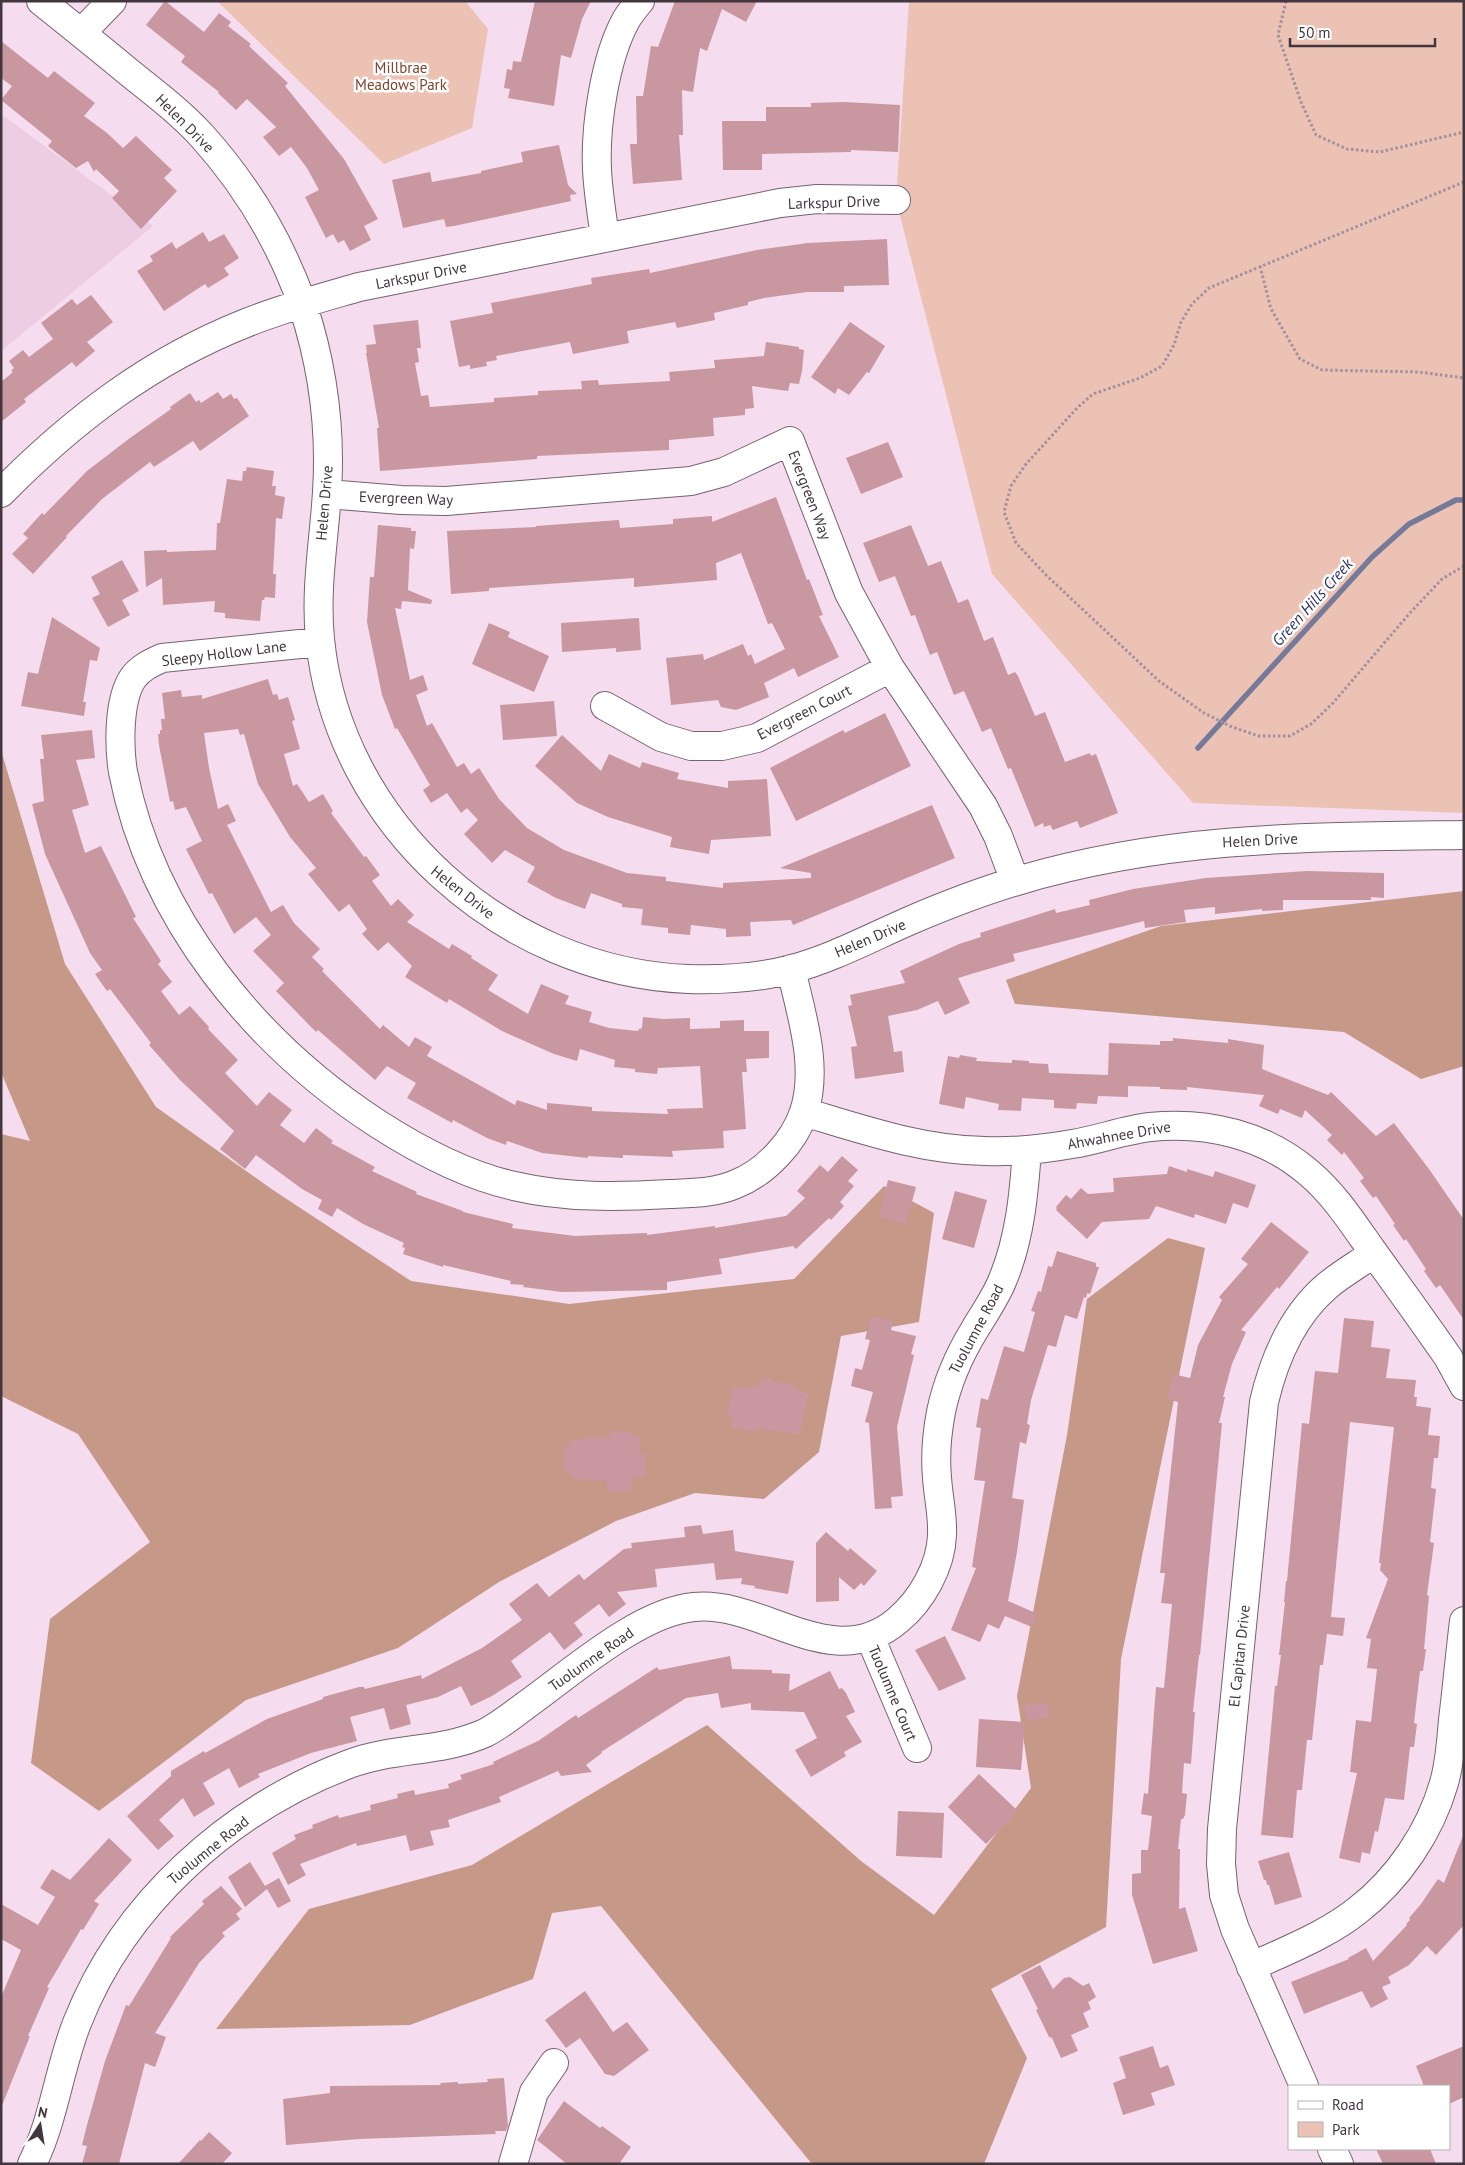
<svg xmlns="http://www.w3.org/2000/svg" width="1465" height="2165" font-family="'PT Sans',sans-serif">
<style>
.built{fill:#eccde4}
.green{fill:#ecc2b4}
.forest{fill:#c59888}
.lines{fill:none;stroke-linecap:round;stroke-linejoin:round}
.stream{stroke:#747a98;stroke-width:5.5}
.building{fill:#c8979f;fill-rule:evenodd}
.minor-casing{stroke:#776171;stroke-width:30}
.path{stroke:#a3909e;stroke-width:3;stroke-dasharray:2.5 2.5;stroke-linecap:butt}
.minor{stroke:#fff;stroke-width:28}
.labels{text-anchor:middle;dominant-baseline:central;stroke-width:5;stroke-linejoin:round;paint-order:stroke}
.park-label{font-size:15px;fill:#7f432d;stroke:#fff}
.street-label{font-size:15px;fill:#42373f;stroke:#fff}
.water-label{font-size:16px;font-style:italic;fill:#273467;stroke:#fff}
</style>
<rect width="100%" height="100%" fill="#f6dcef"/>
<path class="built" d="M1 114 153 226 1 351Z"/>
<path class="green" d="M217 1H465L488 29 472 128 384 164Z
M909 1H1464V813L1193 803 992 574 896 200Z"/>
<path class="forest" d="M1 750 65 964 156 1107 273 1190 411 1281 569 1304 794 1279 884 1186 934 1213 919 1322 841 1336 819 1452 764 1499 695 1493 616 1521 499 1582 398 1648 246 1700 99 1811 31 1763 50 1619 150 1542 78 1434 1 1396V1134L30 1141 1 1072Z
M1464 891V1066L1421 1079 1344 1032 1015 1004 1006 980 1161 926Z
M1168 1238 1205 1248 1121 1659 1106 1927 991 1989 1027 2058 984 2164H812L601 1906 552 1913 533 1979 410 2025 216 2029 309 1909 472 1865 707 1725 861 1861 934 1915 1031 1788 1017 1696 1067 1435 1087 1299Z"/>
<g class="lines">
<path class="stream" d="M1198 748 1372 557 1409 524 1456 500H1464"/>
</g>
<path class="building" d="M165 1 204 32 219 13 231 22 228 26 251 44 249 46 288 83 285 86 344 159 378 219 364 226 371 240 350 251 344 240 338 243 333 234 326 238 305 197 319 190 307 168 291 147 279 156 263 137 276 127 247 99 236 110 218 93 219 92 181 62 185 56 146 25Z
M535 1H591L582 19 571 58 561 55 554 106 508 98 510 89 504 88 507 69 512 70 513 61 521 62Z
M675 1H757L746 22 722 9 707 51 700 48 693 92 682 90 683 135H679L682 180 633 184 630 144H637L636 96H643L651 46 658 47Z
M1 41 48 78 54 71 95 103 84 116 107 133 123 148 136 136 172 170 164 178 177 191 141 229 112 198 119 191 96 169 94 172 88 161 76 168 48 146 52 141 1 100 12 86 1 78Z
M845 102 900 105 898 152 851 150V152L762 154V170H723L722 121H766V107H811V103Z
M559 145 568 185 577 194 570 195 571 201 454 226 446 227 444 219 403 228 392 180 430 172 432 182 481 173V171L523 162 521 152Z
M203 232 209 242 224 234 239 258 224 268 229 275 208 288 205 284 164 311 137 271 153 261 150 256 172 242 176 249Z
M887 239 889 285 844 286V292H807L764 298 748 302V305L714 313 715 320 677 328 675 322 627 331 629 343 573 354 570 342 496 356 497 360 486 362 487 366 470 369V365L459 367 450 321 493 313 491 303 592 284 591 278 649 269 650 273 757 250 808 243Z
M91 295 113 322 87 342 95 351 76 367 72 362 24 399 26 402 1 422V382L13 372 11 371 14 368 9 361 23 350 29 357 53 339 41 323 72 299 77 305Z
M418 320 421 348H417L419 362 415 363 421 396 428 395 430 407 494 402V398L538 395V391L582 389 581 381 598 380 599 385 670 381 669 372 715 368 714 360 764 356 766 342 799 347V349L804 350 802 371 799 384 790 383 788 391 752 386 754 408 745 409V415L713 418 714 436 669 440V450L537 456V459L380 471 377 428H379L366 353H367L366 345 376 344 373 325Z
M850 322 885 346 869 373 867 372 849 395 838 388 835 394 811 377Z
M218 392 223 399 231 394 234 399 237 398 249 416 200 451 193 441 154 467 150 462 102 499 66 536 67 537 33 574 12 554 28 538 23 534 42 513 44 515 87 471 130 438 171 409 170 407 190 393 196 402 199 400 201 403Z
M888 442 903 477 861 494 846 458Z
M247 467 274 471 272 486H276L275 495 285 497 282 519 276 518 273 574H276L275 598 265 597 264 600H262L260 621 225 618V613L214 612 215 601 163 605 162 578 146 587 144 551 167 550V552L216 550 217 523H220L227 479 242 481 243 471H246Z
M776 497 807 580 809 579 823 615 819 616 839 657 798 677 794 668 764 683 769 697 736 710 721 707 718 700 671 705 666 658 703 654 704 660 743 644 748 656 751 654 755 664 785 649 772 623 768 624 741 553 716 563 717 580 634 587V578L489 588V591L451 594 447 531 536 527V526L619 520 620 528 673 524V519L712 516V522Z
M378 525 411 528V531H416L414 549 410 548 408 590 432 600 431 604 402 601 401 609 395 608 410 680 423 675 428 690 416 695 427 726 432 723 457 767 464 763 471 774 479 768 499 799 527 828 564 850 627 873 666 877V881L723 888V883L811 878V873L780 868 932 805 955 858 793 925 791 920 750 922 751 936 726 937V929L691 925 690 935 668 933V928L641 925 643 909 622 907V904L591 893 585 909 556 898 527 882 535 867 505 850 492 863 464 834 478 820 467 808 461 813 447 793 431 803 423 790 430 785 397 728 395 729 382 695 367 622 370 577H374Z
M911 525 928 566 941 561 958 603 968 599 984 641 993 637 1008 675 1015 672 1018 676 1035 716 1045 712 1065 762 1090 753 1091 756 1096 754 1118 813 1080 828 1077 821 1053 830 1050 825 1044 827 1043 823 1035 827 1011 768 1008 769 991 728 982 732 964 691 954 695 937 652 930 655 915 615 911 616 895 576 879 582 863 543Z
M122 560 139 591 122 600 130 615 108 627 92 598 100 594 91 577Z
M52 617 100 648 97 661 90 660 83 702H86L84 716 21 706 28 672 38 674Z
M639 618 641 650 616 652V648L562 652 561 623Z
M489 623 510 632 508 637 549 656 534 692 472 664Z
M268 679 273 695 277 694 279 700 288 697 295 720 292 721 300 749 284 754 293 786 297 784 309 802 323 794 333 811 331 813 364 857 366 856 380 875 372 881 391 906 398 899 414 915 407 922 449 949 452 944 472 956 471 958 498 975 488 990 528 1014 541 984 569 996 565 1004 592 1012 589 1022 609 1028 638 1031 639 1029 642 1028 643 1017 663 1019 690 1018V1029L720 1028V1021L744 1020V1031H769V1058L746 1059 747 1072H742L746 1129 723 1131 724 1148 672 1151 673 1157 623 1155V1158L588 1156V1158L542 1153 507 1141 506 1145 487 1138 453 1120 452 1123 407 1098 416 1083 387 1066 375 1080 318 1030 316 1032 276 991 284 983 253 951 271 935 256 917 234 934 212 893 209 894 186 849 202 841 186 807 175 810 173 801 170 802 159 745 158 734H160V730H162L161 719H165L162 693 181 690 182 697 202 695V699ZM238 729 240 735 244 734 258 784 290 837 316 868 308 874 339 912 349 904 367 929 362 934 378 951 388 942 412 966 405 977 447 1003 449 999 502 1031 554 1054 577 1061 580 1049 615 1060 614 1067 635 1069V1072L657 1074 658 1068 700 1066 703 1108 667 1109 668 1114 592 1111V1107L547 1103V1110L517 1100 515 1105 427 1056 432 1047 415 1037 409 1047 383 1025 380 1029 322 971 324 969 312 957 320 949 294 923 283 905 271 912 227 825 236 821 228 804 218 809 209 768 204 733Z
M554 701 557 736 503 740 500 705Z
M885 713 911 766 796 821 770 768 843 730 845 733Z
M92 730 95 758 76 760 89 805 72 810 85 853 101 846 136 917 133 918 161 961 158 964 172 982 161 991 179 1015 190 1006 209 1027 208 1029 238 1060 225 1073 257 1106 269 1092 292 1110 280 1125 304 1143 316 1128 333 1141 331 1143 375 1167 372 1171 417 1192 416 1194 463 1211V1212L513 1224 512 1228 575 1236 647 1233V1235L715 1226V1228L786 1216 805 1198 797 1191 820 1165 828 1172 842 1156 858 1170 848 1181 854 1186 840 1202 844 1206 831 1220 829 1218 796 1249 793 1246 719 1259 722 1274 667 1282V1290L562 1292 523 1287 524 1285 510 1284 511 1281 443 1265V1267L403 1254 405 1248 402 1247 404 1243 363 1224 337 1208 332 1217 318 1209 322 1200 302 1189 256 1155 245 1169 220 1149 234 1131 180 1080 149 1045 151 1043 110 989 107 991 95 974 102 970 90 953 45 854 32 804 44 801 40 759H44L41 735Z
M562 735 601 771 609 754 640 768 642 762 679 773 677 779 728 788V781L767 779 771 836 711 840 709 854 670 847 672 837 608 817 577 803 535 766Z
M1307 871 1384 873V898L1371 897V900H1283V910L1262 911V909L1215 914V907L1184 910 1186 922 1145 928 1144 921 1013 954 1015 961 958 978 970 1003 945 1015 938 1001 917 1010 888 1016 894 1052 902 1051 904 1072 855 1079 851 1047 857 1046 848 1006 852 1005 850 995 905 983 900 971 959 944 981 937 980 933 1055 909 1056 913 1090 905 1089 900 1133 889 1206 878Z
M1173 1038 1228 1043V1039L1264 1045 1262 1069 1328 1095 1331 1092 1376 1136 1394 1123 1429 1169 1464 1220V1320L1440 1285 1436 1288 1424 1271 1426 1269 1406 1239 1404 1241 1393 1225 1395 1224 1376 1196 1373 1198 1360 1181 1364 1178 1344 1152 1342 1155 1327 1140 1332 1135 1305 1110 1302 1118 1280 1109 1278 1114 1259 1106 1264 1095 1187 1087V1090L1160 1089V1087L1128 1086V1097L1098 1096 1097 1104 1077 1103 1076 1109 1054 1108V1100L1022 1098 1021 1111 998 1110 999 1104 966 1097 964 1109 939 1104 948 1056 959 1058 960 1055 977 1058 976 1061 1012 1063V1060L1029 1061V1063L1048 1064 1049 1073 1108 1075 1109 1043 1160 1045V1041H1173Z
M1169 1166 1187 1172V1169L1213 1177 1215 1171 1256 1185 1248 1208 1233 1203 1226 1224 1195 1214 1194 1218 1156 1206 1149 1219 1102 1222 1087 1239 1056 1210 1057 1208 1056 1207 1066 1195 1071 1199 1081 1188 1088 1194 1114 1192 1113 1178 1167 1174Z
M888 1180 916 1187 906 1224 879 1217Z
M955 1191 987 1200 974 1248 942 1239Z
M1271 1222 1309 1252 1279 1289 1277 1287 1241 1330 1246 1332 1232 1364 1223 1397H1225L1219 1423H1222L1200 1655H1199L1193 1712H1195L1191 1764 1184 1763 1182 1793 1187 1794 1185 1815 1183 1819H1181L1178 1849H1180L1179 1909 1185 1907 1198 1951 1153 1964 1132 1895V1874L1141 1873V1850H1148L1152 1816 1141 1814 1144 1793 1148 1794 1156 1687 1164 1688 1172 1604 1161 1603 1165 1573H1160L1178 1402 1167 1399 1173 1374 1190 1378 1198 1345 1222 1300 1219 1297 1248 1264 1241 1259Z
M1057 1251 1096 1263V1267H1099L1090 1294 1087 1293 1086 1298 1084 1297 1077 1319 1065 1315 1056 1347 1048 1345 1031 1400 1027 1424 1030 1425 1026 1444 1020 1442 1012 1498 1024 1500 1017 1552 1008 1601 1038 1614 1032 1627 1005 1616 999 1629 988 1624 980 1642 951 1630 976 1568 972 1567 985 1481 974 1480 981 1428 976 1427 981 1398 988 1400 1004 1346 1024 1352 1035 1312 1031 1311 1038 1291 1041 1292 1048 1266 1052 1267Z
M871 1316 893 1321 891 1330 916 1336 911 1354 914 1355 897 1427 903 1496 891 1497 892 1508 875 1509 869 1423 865 1422 873 1392 851 1386 855 1368 862 1370 870 1340 865 1339Z
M1344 1318 1374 1321 1371 1347 1390 1349 1386 1378 1416 1380 1414 1397H1417L1416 1406 1431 1408 1428 1435 1440 1436 1438 1458H1434L1431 1488 1436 1489 1430 1542 1434 1543 1427 1595 1429 1596 1424 1649H1426L1423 1671H1420L1414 1723 1417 1724 1414 1747H1410L1404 1800 1385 1798 1378 1832 1375 1831 1370 1854 1362 1852 1360 1863 1339 1858 1357 1773 1350 1772 1356 1720 1371 1722 1377 1669 1367 1668 1371 1639 1366 1638 1388 1579 1380 1570 1381 1563H1379L1394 1427 1350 1422 1331 1617 1345 1618 1343 1636 1327 1634 1323 1665H1320L1312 1740H1307L1302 1790H1297L1293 1838 1261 1835 1275 1686H1277L1281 1655H1279L1285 1602H1284L1286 1581H1287L1302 1423 1309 1424 1315 1371 1338 1373Z
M770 1377 773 1382 788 1383 799 1391 809 1393 800 1435 757 1428 756 1432 731 1427 733 1417 727 1416 733 1386 749 1389Z
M613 1431 628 1432 639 1438 640 1454H646L645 1477H631V1492L607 1491V1481L575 1480 564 1468 565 1448 572 1440H583L585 1437H608Z
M701 1525 703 1534 733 1530 735 1551 794 1561 788 1594 754 1588 755 1586 741 1584 742 1578 716 1580 714 1563 655 1569 657 1587 617 1592 626 1604 609 1617 599 1604 574 1623 583 1635 564 1650 550 1632 511 1661 522 1677 492 1696 471 1706 461 1686 438 1697 406 1705 411 1724 390 1730 384 1708 350 1717 357 1741 311 1753 258 1774 260 1777 239 1788 229 1768 203 1783 215 1804 194 1817 183 1798 159 1820 174 1836 158 1850 127 1816 171 1776V1771L204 1751 205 1753 267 1719 323 1699V1697L359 1687H364L365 1689 421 1675 422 1679 482 1648 522 1620 509 1604 537 1583 549 1597 579 1574 584 1580 624 1549 632 1548 631 1543 685 1537 684 1527Z
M826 1532 848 1551 850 1548 877 1571 864 1586 861 1583 854 1590 839 1577V1601L816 1602V1543Z
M945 1636 966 1679 939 1691 915 1650Z
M730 1656 732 1669 772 1670V1673L790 1674 789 1691 830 1671 839 1689 842 1688 846 1693 855 1712 846 1716 862 1742 844 1752 846 1756 811 1777 795 1750 817 1738 804 1712 751 1710V1703L721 1708 718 1693 686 1698 601 1752 602 1753 586 1765 592 1772 561 1776 558 1771 499 1797 501 1802 448 1820 450 1827 430 1831 434 1845 410 1851 406 1835 357 1846 356 1843 300 1864 306 1875 288 1885 272 1853 296 1839 294 1835 313 1828 312 1825 338 1815 339 1818 371 1810 370 1805 398 1798 397 1794 414 1790 415 1795 449 1788 448 1784 462 1779 460 1775 494 1764 493 1762 538 1741 576 1715 578 1718 657 1667 659 1670Z
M1048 1703 1050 1718 1026 1720 1024 1705Z
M979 1719 1025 1722 1021 1770 976 1767Z
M979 1774 1018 1811 986 1844 948 1807Z
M898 1811 944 1813 942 1858 896 1856Z
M1463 1836 1464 1925 1436 1955 1427 1946 1409 1965 1388 1977 1391 1983 1382 1987 1388 1999 1371 2008 1362 1991 1304 2014 1291 1982 1349 1959 1348 1958 1366 1948 1373 1961 1407 1925 1406 1924 1410 1920 1409 1918 1421 1904 1438 1879 1444 1883Z
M109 1838 132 1860 94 1901 99 1904 83 1930 81 1929 47 1987 49 1988 28 2036H30L1 2108V1997L21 1950 1 1939V1904L38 1925 55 1897 40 1888 52 1869 70 1880Z
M1289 1852 1302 1897 1275 1905 1269 1885H1267L1266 1880H1264L1258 1861Z
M250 1862 265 1886 279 1878 291 1901 278 1908 267 1889 245 1907 228 1877Z
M221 1886 242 1909 236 1914 240 1919 222 1933 225 1936 199 1963 155 2033 166 2037 155 2067 145 2063 119 2164H82L87 2146 82 2145 87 2125 105 2061 126 2005 129 2006 171 1938 170 1937 204 1904 202 1901Z
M1040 1965 1053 1989 1064 1978 1070 1977 1083 1986 1089 1983 1096 1997 1088 2002 1091 2009 1083 2013 1089 2027 1071 2035 1078 2051 1061 2058 1052 2038 1049 2037 1036 2010 1038 2009 1021 1975Z
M585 1991 613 2032 627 2022 649 2050 614 2076 605 2074 580 2038 566 2048 545 2020Z
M1153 2046 1160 2068 1168 2065 1175 2085 1151 2093 1155 2105 1123 2115 1113 2083 1126 2078 1119 2057Z
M1464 2046V2097L1449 2104V2086H1424L1416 2066Z
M504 2078 508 2126 506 2131H495L496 2134 471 2135 359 2139 286 2145 283 2099 330 2093V2086L441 2085 440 2083 458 2082V2084L488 2082 487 2079Z
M564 2101 600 2128 602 2126 631 2147 619 2164H567L537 2140Z
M209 2132 232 2153 222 2164H178L200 2140 201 2141Z
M1376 2149H1430L1436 2164H1383Z"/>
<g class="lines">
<g class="minor-casing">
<path id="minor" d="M41 1C71 25 101 49 131 74 155 93 181 113 202 136 247 186 281 243 303 306 323 367 331 429 327 492 324 541 315 589 320 639 338 824 505 972 688 979 722 980 759 978 792 969 833 958 870 938 909 921 944 906 980 892 1017 881 1167 836 1309 837 1464 835
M81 33 112 1
M605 238C602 215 598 192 597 169 595 126 605 58 626 20 630 13 635 7 640 1
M1 493C73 420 150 361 246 323 283 308 321 298 359 287L780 203 817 199 896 200
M327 494 401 500 446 501 691 481 724 472 790 441 849 593 890 668 983 806 998 836 1015 881
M320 642 162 658C151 663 140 668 133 678 118 700 119 747 123 772 152 919 255 1044 378 1124 420 1151 465 1175 514 1186 566 1198 618 1197 670 1194 692 1193 716 1193 736 1184 766 1172 794 1142 804 1112 819 1066 801 1014 791 969
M605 706 661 737 691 746H722L757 738 890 668
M804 1112C864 1130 922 1150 985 1151 1014 1152 1044 1149 1072 1144 1098 1140 1124 1130 1150 1127 1207 1121 1265 1135 1309 1173 1334 1194 1352 1222 1371 1249 1397 1285 1423 1321 1448 1357L1464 1386
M870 1637 917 1748
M1251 1967C1287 1950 1327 1935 1358 1910 1398 1879 1430 1832 1444 1783 1450 1763 1451 1741 1453 1720 1457 1687 1460 1654 1464 1621
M1304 2086 1235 1929 1224 1895 1221 1864 1222 1829 1264 1402C1274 1359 1292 1316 1327 1286 1341 1274 1359 1264 1374 1253
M1332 2149 1339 2164
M32 2164C54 2120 59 2068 77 2023 124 1903 230 1809 349 1764 394 1747 440 1753 485 1733 499 1726 513 1715 526 1705 571 1673 639 1612 694 1607 763 1600 833 1676 898 1620 922 1600 941 1566 942 1535 943 1515 938 1496 937 1477 935 1456 937 1433 941 1412 947 1382 959 1355 975 1329 985 1312 996 1297 1003 1279 1020 1238 1024 1193 1027 1150
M513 2164 534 2092 554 2063"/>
</g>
<path class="path" d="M1286 1 1278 35 1301 102 1316 135 1347 149 1380 152 1464 132
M1464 182 1209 288 1192 304 1181 322 1174 345 1162 366 1140 378 1093 394 1078 407 1026 464 1011 486 1004 512 1016 543 1046 575 1159 681 1204 713 1232 727 1259 736H1290L1311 724 1333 703 1409 614 1442 579 1464 566
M1260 266 1271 309 1300 359 1322 370 1419 372 1464 378"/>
<use href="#minor" class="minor"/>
</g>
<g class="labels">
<g class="park-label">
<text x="401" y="67">Millbrae<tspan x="401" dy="17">Meadows Park</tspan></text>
</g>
<g class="street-label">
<text transform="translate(185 123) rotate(45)">Helen Drive</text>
<text transform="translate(834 202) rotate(-2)">Larkspur Drive</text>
<text transform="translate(421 275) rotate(-11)">Larkspur Drive</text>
<text transform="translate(810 495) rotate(69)">Evergreen Way</text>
<text transform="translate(406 498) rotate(2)">Evergreen Way</text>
<text transform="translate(324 503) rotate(-85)">Helen Drive</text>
<text transform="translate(224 653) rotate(-7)">Sleepy Hollow Lane</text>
<text transform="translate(804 712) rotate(-27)">Evergreen Court</text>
<text transform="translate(1260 840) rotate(-3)">Helen Drive</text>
<text transform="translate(463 892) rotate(38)">Helen Drive</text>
<text transform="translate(870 938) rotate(-23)">Helen Drive</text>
<text transform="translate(1119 1135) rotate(-10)">Ahwahnee Drive</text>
<text transform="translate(976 1329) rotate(-62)">Tuolumne Road</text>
<text transform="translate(1239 1656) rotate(-84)">El Capitan Drive</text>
<text transform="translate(591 1659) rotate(-35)">Tuolumne Road</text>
<text transform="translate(893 1693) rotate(67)">Tuolumne Court</text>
<text transform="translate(208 1850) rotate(-39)">Tuolumne Road</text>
</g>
<g class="water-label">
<text transform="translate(1312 602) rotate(-48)">Green Hills Creek</text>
</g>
</g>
<rect width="1465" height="2165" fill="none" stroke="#42373f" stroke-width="5"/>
<rect x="1288" y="2085" width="162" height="65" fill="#ffffff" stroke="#b3afb2"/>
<rect x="1298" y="2101" width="25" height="8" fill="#ffffff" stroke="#b3afb2"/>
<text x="1332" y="2110" font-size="15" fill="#42373f">Road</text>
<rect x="1298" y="2122" width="25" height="15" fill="#ecc2b4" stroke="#b3afb2"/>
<text x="1332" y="2135" font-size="15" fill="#42373f">Park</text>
<g transform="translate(40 2125) rotate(12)" stroke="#ffffff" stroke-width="4" paint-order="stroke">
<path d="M0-4L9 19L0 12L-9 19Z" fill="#42373f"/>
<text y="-8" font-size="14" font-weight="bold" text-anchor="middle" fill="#42373f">N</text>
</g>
<path d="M1290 38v8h145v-8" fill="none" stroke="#42373f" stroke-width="2.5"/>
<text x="1298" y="38" font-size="15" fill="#42373f" stroke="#ffffff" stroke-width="4" paint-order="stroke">50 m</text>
</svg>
